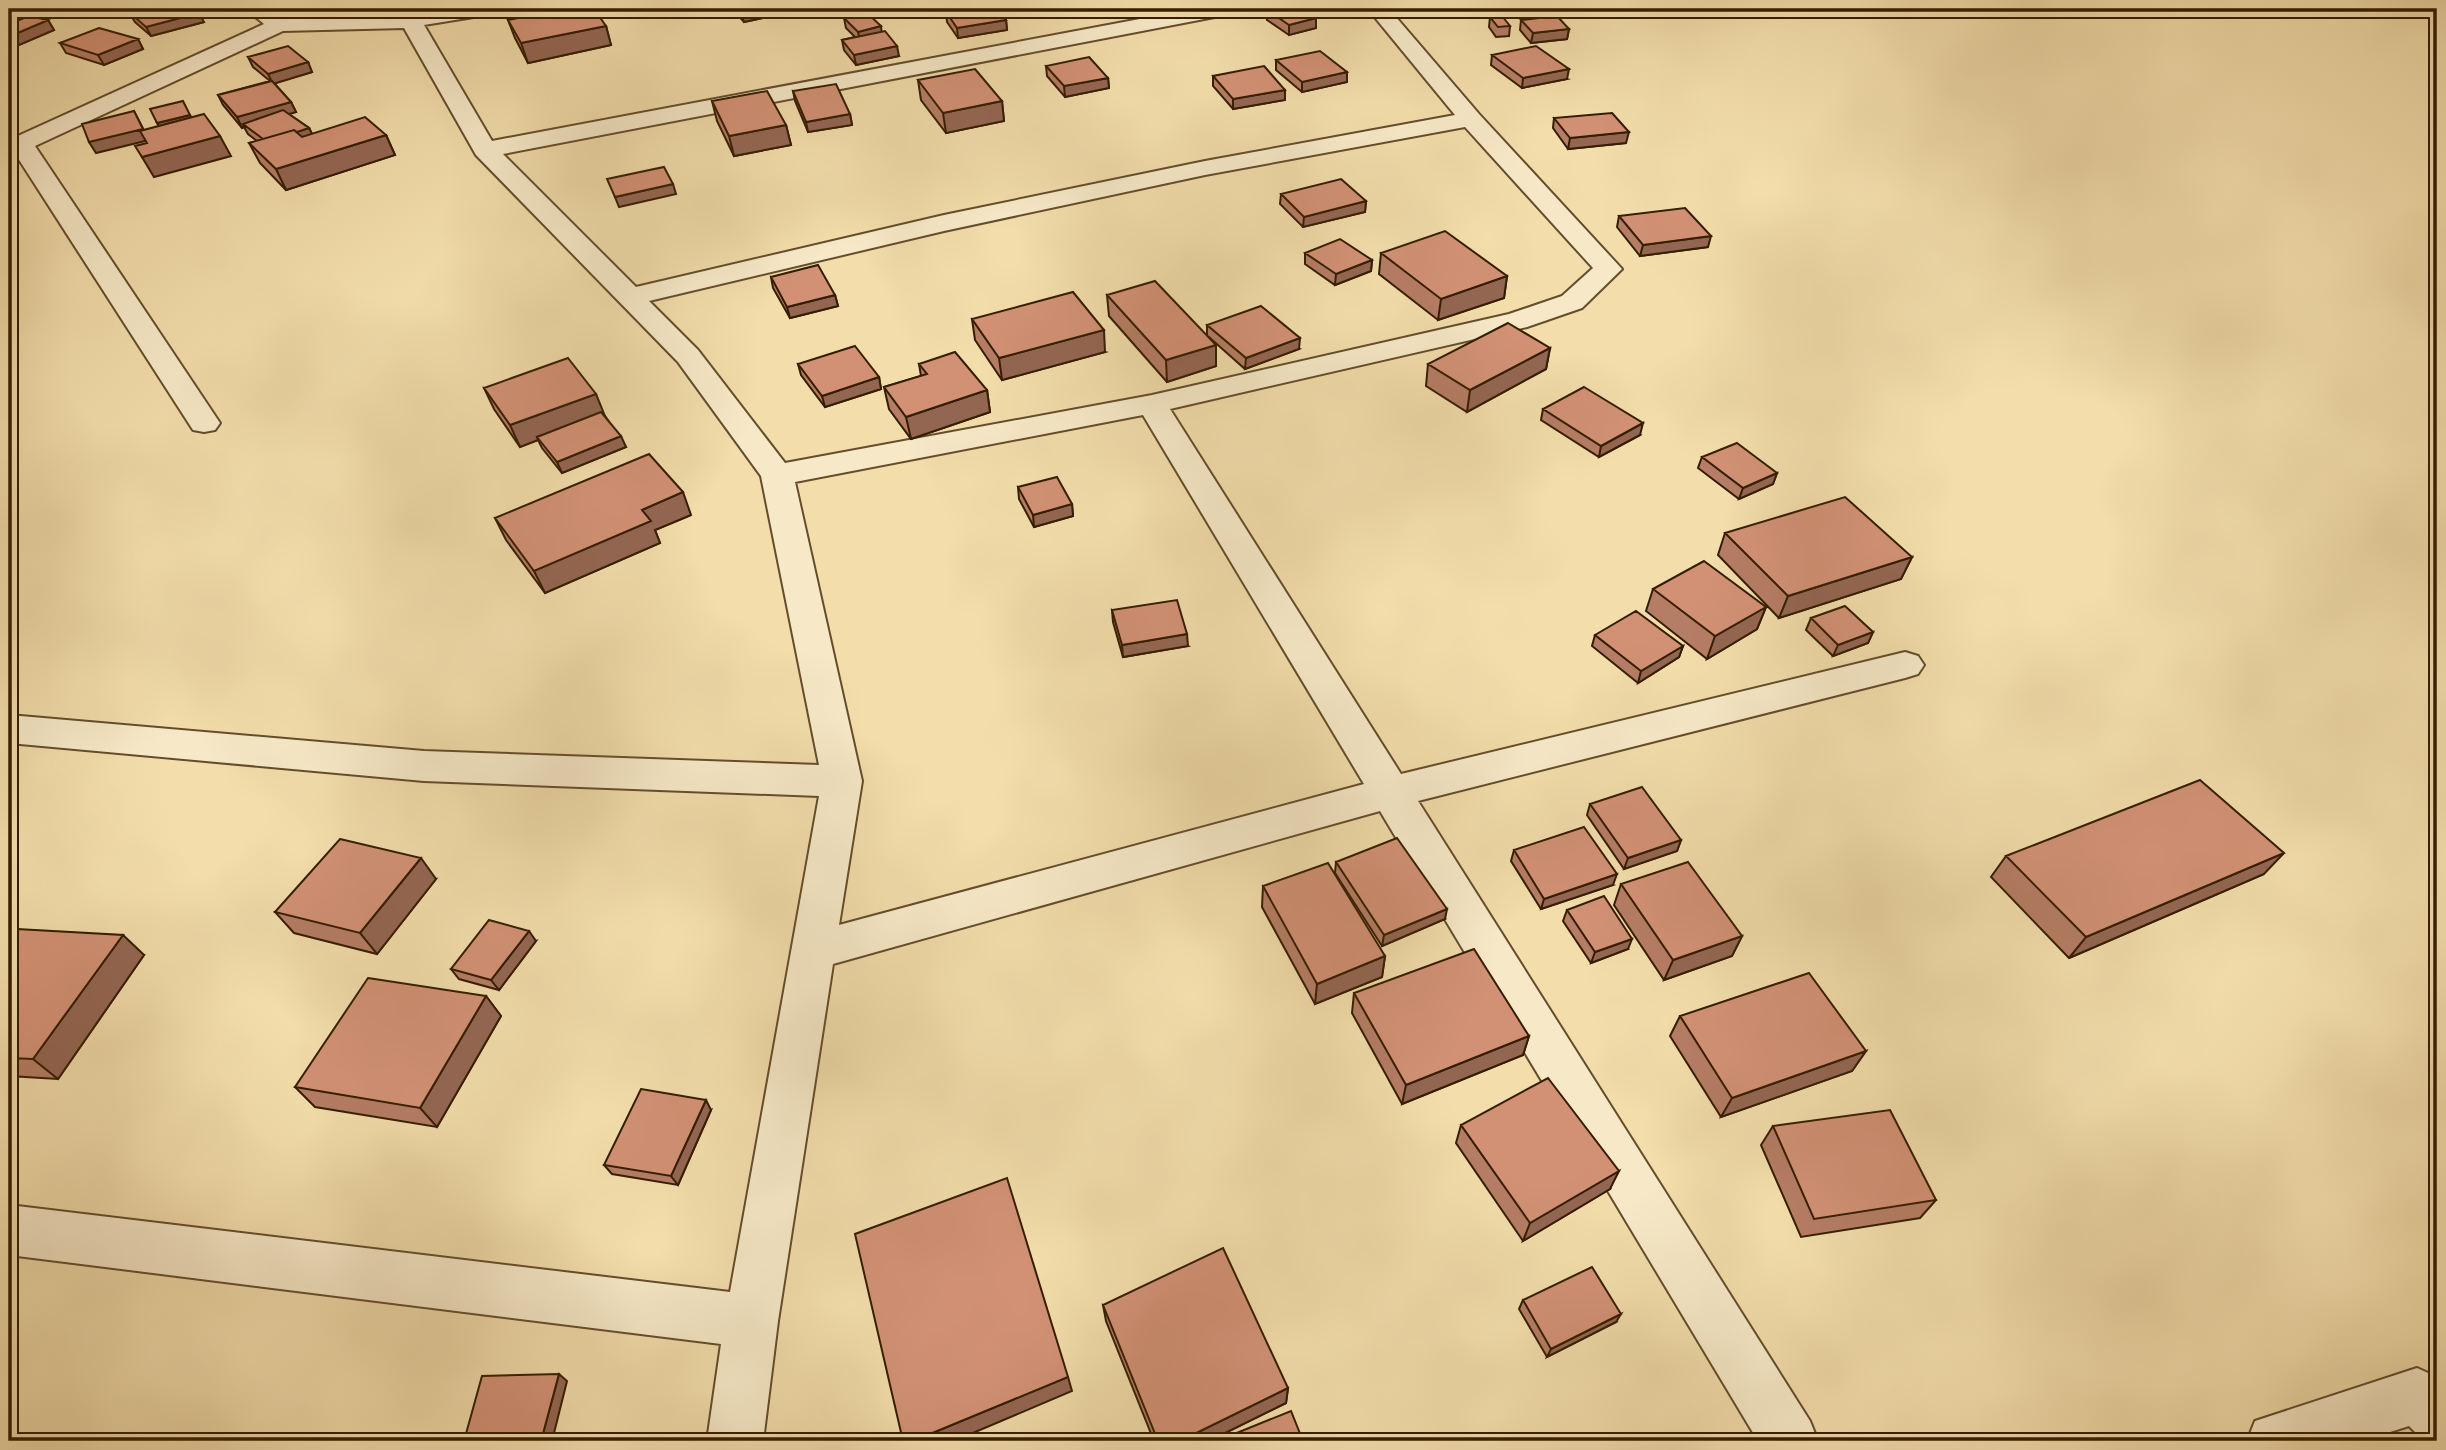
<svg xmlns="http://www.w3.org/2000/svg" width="2446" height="1450" font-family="'IM FELL DW Pica',serif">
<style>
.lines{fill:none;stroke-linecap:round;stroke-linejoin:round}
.street-casing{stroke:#644d2b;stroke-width:4}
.street{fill:#f7e9c8;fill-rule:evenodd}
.wall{fill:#b57d65;stroke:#351d00;stroke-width:2}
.shaded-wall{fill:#936652;stroke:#351d00;stroke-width:2}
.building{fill:#d29175;stroke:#351d00;stroke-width:2}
</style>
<rect width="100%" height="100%" fill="#f2ddab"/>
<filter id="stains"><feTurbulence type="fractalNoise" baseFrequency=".00286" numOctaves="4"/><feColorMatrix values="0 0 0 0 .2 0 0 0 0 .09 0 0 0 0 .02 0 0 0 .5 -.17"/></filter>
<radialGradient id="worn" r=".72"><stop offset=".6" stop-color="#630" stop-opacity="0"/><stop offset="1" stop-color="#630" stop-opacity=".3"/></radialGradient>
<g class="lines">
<g class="street-casing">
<path id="street" d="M246 9H269L284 19 397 15 394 9H414L417 14 449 9H496L493 13 486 15 424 25 492 141 1193 9H1235L1232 13 1225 15 503 154 636 287 944 215 1205 161 1455 115 1368 9H1389L1479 114 1622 269 1582 308 1527 327 1170 409 1401 774 1905 652 1918 656 1924 665 1918 674 1905 678 1418 801 1810 1421 1818 1441H1758L1380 811 833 964 778 1321 763 1441H707L721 1344 9 1255V1205L730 1292 819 796 424 781 9 743V715L424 751 819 765 761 476 678 362 476 155 404 28 283 31 35 146 220 423 215 430 204 432 193 430 16 155 9 156V140L264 24ZM1465 127 1593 268 1562 296 1509 314 1152 395 785 463 698 350 649 301 944 231 1205 175ZM1143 415 1364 784 839 925 862 781 795 482Z
M2417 1368 2437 1377V1441L2417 1434 2409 1426 2362 1441H2247L2255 1421Z"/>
</g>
<use href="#street" class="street"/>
</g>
<path class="wall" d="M734 9H791L792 12 744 22 734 11Z
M1446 9H1489L1461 17Z
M1787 9H1812L1801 14Z
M1267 10 1316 18V28L1289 35 1267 20Z
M129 12 204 22 151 36 135 22Z
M946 12 1006 20 1007 30 958 38 947 22Z
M1490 17 1510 26 1509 36 1496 37 1489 27Z
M844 18 882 32 899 56 856 65 844 50 842 40 855 37 846 28Z
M48 20 54 30 19 45 9 42V24Z
M508 20 606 26 611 45 528 63 515 38Z
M1521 20 1569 29 1567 39 1531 43 1520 30Z
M138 39 143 49 104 65 66 53 60 43Z
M1492 55 1567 79 1522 88 1491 65Z
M248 57 308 62 312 72 274 83 291 102 296 112 289 114 309 128 312 134 386 135 395 155 286 190 260 163 249 143 257 141 248 134 244 127 242 128 223 105 218 95 270 81 253 67Z
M1276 60 1347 72V82L1302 92 1276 70Z
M1046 66 1108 78 1109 88 1065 97 1047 76Z
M1213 76 1285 90V100L1233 109 1213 86Z
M918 80 1002 101 1004 121 946 133 921 100Z
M793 91 850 114 852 125 808 132 795 101Z
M712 101 786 125 791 145 734 156 717 121Z
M1554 118 1626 143 1568 149 1553 128Z
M1281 194 1366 201 1365 212 1303 227 1280 204Z
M1619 216 1708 247 1640 256 1617 227Z
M1305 253 1372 260 1371 271 1335 285 1305 264Z
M1381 253 1507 276 1504 298 1438 320 1379 274Z
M771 277 835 295 838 306 790 318 773 288Z
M1107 295 1207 335V325L1299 349 1245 369 1210 338 1216 366 1167 382 1109 316Z
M972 319 1105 352 1002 380 975 340Z
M1550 348 1546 369 1467 412 1426 386 1428 364Z
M798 364 879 377 881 389 825 407 801 375Z
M919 364 987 390 990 412 911 439 889 409 884 387 921 376Z
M484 388 605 416 626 447 562 473 542 448 538 440 520 447 494 409Z
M1543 409 1640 435 1599 457 1541 420Z
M1702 457 1777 473 1773 484 1739 499 1698 468Z
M1018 487 1072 504 1073 516 1034 527 1019 499Z
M691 515 655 530 660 543 545 593 506 540 495 518Z
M1725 533 1912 557 1901 579 1779 618 1718 555Z
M1653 589 1766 607 1757 629 1707 659 1646 611Z
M1112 610 1188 646 1123 657 1113 622Z
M1811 618 1873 632 1868 643 1833 656 1806 630Z
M1595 635 1683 646 1679 657 1638 683 1592 646Z
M1590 804 1681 840 1677 851 1624 869 1587 815Z
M1514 850 1613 885 1541 909 1511 861Z
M2006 856 2264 874 2069 958 1991 877Z
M1336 862 1445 919 1382 946 1335 873Z
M436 879 377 954 294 933 275 912Z
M1621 884 1742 936 1732 956 1664 980 1614 905Z
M1263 886 1385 956 1382 977 1315 1004 1262 907Z
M1567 910 1628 949 1591 963 1563 921Z
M9 939 144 955 58 1079 9 1076Z
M536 941 499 990 459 979 451 969Z
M1354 993 1529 1036 1523 1055 1402 1104 1352 1013Z
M486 996 501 1016 437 1127 315 1107 295 1087Z
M1680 1016 1866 1051 1852 1071 1721 1117 1670 1036Z
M711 1110 678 1185 612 1174 604 1165Z
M1461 1125 1610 1189 1523 1241 1456 1143Z
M1773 1126 1936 1200 1920 1218 1801 1237 1761 1145Z
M1523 1300 1616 1322 1547 1357 1519 1309Z
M1103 1305 1288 1388 1286 1403 1209 1441H1154L1106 1321Z"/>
<path class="shaded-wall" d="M276 9H297L278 13Z
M761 9H791L792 12 744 22 741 13Z
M1462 9H1489L1461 17Z
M1802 9H1812L1801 14Z
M199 13 204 22 151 36 146 27Z
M1316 18V28L1289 35V25Z
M48 20 54 30 19 45 13 35Z
M1006 20 1007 30 958 38 957 28Z
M606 26 611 45 528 63 521 43Z
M881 26 882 36 860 41 858 32Z
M1569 29 1567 39 1531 43 1533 33Z
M138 39 143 49 104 65 98 55Z
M897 46 899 56 856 65 854 55Z
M308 62 312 72 273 84 268 74Z
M1569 69 1567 79 1522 88 1523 78Z
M1347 72V82L1302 92V82Z
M1108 78 1109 88 1065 97 1064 86Z
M1285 90V100L1233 109V99Z
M1002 101 1004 121 946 133 943 113Z
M291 102 296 112 246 127 243 124 244 127 242 128 237 117Z
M134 111 149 140 96 153 89 142Z
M850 114 852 125 808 132 806 122Z
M190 115 196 125 163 133 157 123Z
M786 125 791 145 734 156 729 136Z
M309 128 314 138 268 142Z
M1629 132 1626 143 1568 149 1570 138Z
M386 135 395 155 286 190 276 169Z
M220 136 231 156 154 177 142 157Z
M673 184 676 194 619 207 615 197Z
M1366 201 1365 212 1303 227 1304 217Z
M1711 236 1708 247 1640 256 1643 245Z
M1372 260 1371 271 1335 285 1336 274Z
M1507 276 1504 298 1438 320 1441 299Z
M835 295 838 306 790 318 787 307Z
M1104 330 1105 352 1002 380 999 358Z
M1300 338 1299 349 1245 369 1246 358Z
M1216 345V366L1167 382 1166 360Z
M1550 348 1546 369 1467 412 1470 390Z
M879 377 881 389 825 407 822 396Z
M987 390 990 412 911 439 906 417Z
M596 394 605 416 537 437 538 440 520 447 510 425Z
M1643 423 1640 435 1599 457 1601 446Z
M621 436 626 447 562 473 557 462Z
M1777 473 1773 484 1739 499 1743 488Z
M683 492 691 515 655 530 660 543 545 593 534 571 642 510Z
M1072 504 1073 516 1034 527 1033 515Z
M1912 557 1901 579 1779 618 1788 596Z
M1766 607 1757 629 1707 659 1715 636Z
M1873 632 1868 643 1833 656 1838 645Z
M1187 634 1188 646 1123 657 1122 645Z
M1683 646 1679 657 1638 683 1641 671Z
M1681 840 1677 851 1624 869 1628 858Z
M2284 853 2264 874 2069 958 2086 937Z
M421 858 436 879 377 954 360 933Z
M1617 874 1613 885 1541 909 1544 899Z
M1447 909 1445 919 1382 946 1384 935Z
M529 931 536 941 499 990 491 980Z
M123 935 144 955 58 1079 33 1059Z
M1742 936 1732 956 1664 980 1673 960Z
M1632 939 1628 949 1591 963 1595 952Z
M1385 956 1382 977 1315 1004 1317 984Z
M486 996 501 1016 437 1127 420 1108Z
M1529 1036 1523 1055 1402 1104 1406 1085Z
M1866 1051 1852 1071 1721 1117 1732 1098Z
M706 1100 711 1110 678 1185 671 1176Z
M1619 1171 1610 1189 1523 1241 1530 1223Z
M1621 1314 1616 1322 1547 1357 1551 1349Z
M559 1374 567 1381 552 1441H541Z
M1068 1377 1072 1391 954 1441H913Z
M1288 1388 1286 1403 1209 1441H1180Z"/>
<path class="building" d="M141 9H194L199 13 146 27 129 12Z
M564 9H594L606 26 521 43 508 20Z
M738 9H761L741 13Z
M967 9H997L1006 20 957 28 946 12Z
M1273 9H1302L1316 18 1289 25 1267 10Z
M867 13 881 26 858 32 844 18Z
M29 16 48 20 13 35 9 34V24Z
M1502 16 1510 26 1498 27 1490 17Z
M1557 16 1569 29 1533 33 1521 20Z
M99 28 138 39 98 55 60 43Z
M885 31 897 46 854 55 842 40Z
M288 46 308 62 268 74 248 57Z
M1536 46 1569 69 1523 78 1492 55Z
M1320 51 1347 72 1302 82 1276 60Z
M1089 57 1108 78 1064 86 1046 66Z
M1264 66 1285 90 1233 99 1213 76Z
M975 69 1002 101 943 113 918 80Z
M272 81 291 102 237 117 218 95Z
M836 84 850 114 806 122 793 91Z
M767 91 786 125 729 136 712 101Z
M183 101 190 115 157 123 150 109Z
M283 110 309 128 297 132 294 130 263 139 243 124Z
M134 111 143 129 89 142 82 124Z
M1612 113 1629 132 1570 138 1554 118Z
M204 114 220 136 142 157 135 146 147 143 140 131Z
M365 117 386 135 276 169 249 143 294 130 302 137Z
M664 167 673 184 615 197 607 179Z
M1341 179 1366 201 1304 217 1281 194Z
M1685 208 1711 236 1643 245 1619 216Z
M1445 231 1507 276 1441 299 1381 253Z
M1340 239 1372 260 1336 274 1305 253Z
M818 265 835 295 787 307 771 277Z
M1155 281 1216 345 1166 360 1107 295Z
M1073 292 1104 330 999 358 972 319Z
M1261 306 1300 338 1246 358 1207 325Z
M1508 323 1550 348 1470 390 1428 364Z
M855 346 879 377 822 396 798 364Z
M955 352 987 390 906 417 884 387 927 374 919 364Z
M568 358 596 394 510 425 484 388Z
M1584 387 1643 423 1601 446 1543 409Z
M601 412 621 436 557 462 537 437Z
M1737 443 1777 473 1743 488 1702 457Z
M649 454 683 492 642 510 651 521 534 571 495 518Z
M1057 477 1072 504 1033 515 1018 487Z
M1845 497 1912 557 1788 596 1725 533Z
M1704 561 1766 607 1715 636 1653 589Z
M1177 600 1187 634 1122 645 1112 610Z
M1845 606 1873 632 1838 645 1811 618Z
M1636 611 1683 646 1641 671 1595 635Z
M2200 780 2284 853 2086 937 2006 856Z
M1642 787 1681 840 1628 858 1590 804Z
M1584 827 1617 874 1544 899 1514 850Z
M1397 838 1447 909 1384 935 1336 862Z
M340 839 421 858 360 933 275 912Z
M1688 862 1742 936 1673 960 1621 884Z
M1328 863 1385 956 1317 984 1263 886Z
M1604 896 1632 939 1595 952 1567 910Z
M489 920 529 931 491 980 451 969Z
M17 929 123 935 33 1059 9 1058V939Z
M1474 949 1529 1036 1406 1085 1354 993Z
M1809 973 1866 1051 1732 1098 1680 1016Z
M368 978 486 996 420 1108 295 1087Z
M1548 1078 1619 1171 1530 1223 1461 1125Z
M641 1089 706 1100 671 1176 604 1165Z
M1890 1110 1936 1200 1814 1219 1773 1126Z
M1007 1178 1068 1377 913 1441H903L855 1234Z
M1223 1248 1288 1388 1180 1441H1158L1103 1305Z
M1592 1267 1621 1314 1551 1349 1523 1300Z
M559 1374 541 1441H464L482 1376Z
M1291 1411 1303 1441H1217Z"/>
<rect width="2446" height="1450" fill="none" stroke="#f2ddab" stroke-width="35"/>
<rect x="10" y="10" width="2425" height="1429" fill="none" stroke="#351d00" stroke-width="3.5"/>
<rect x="18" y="18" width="2411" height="1415" fill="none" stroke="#351d00" stroke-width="2"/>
<rect width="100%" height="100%" filter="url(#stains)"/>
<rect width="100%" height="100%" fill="url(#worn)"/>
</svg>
